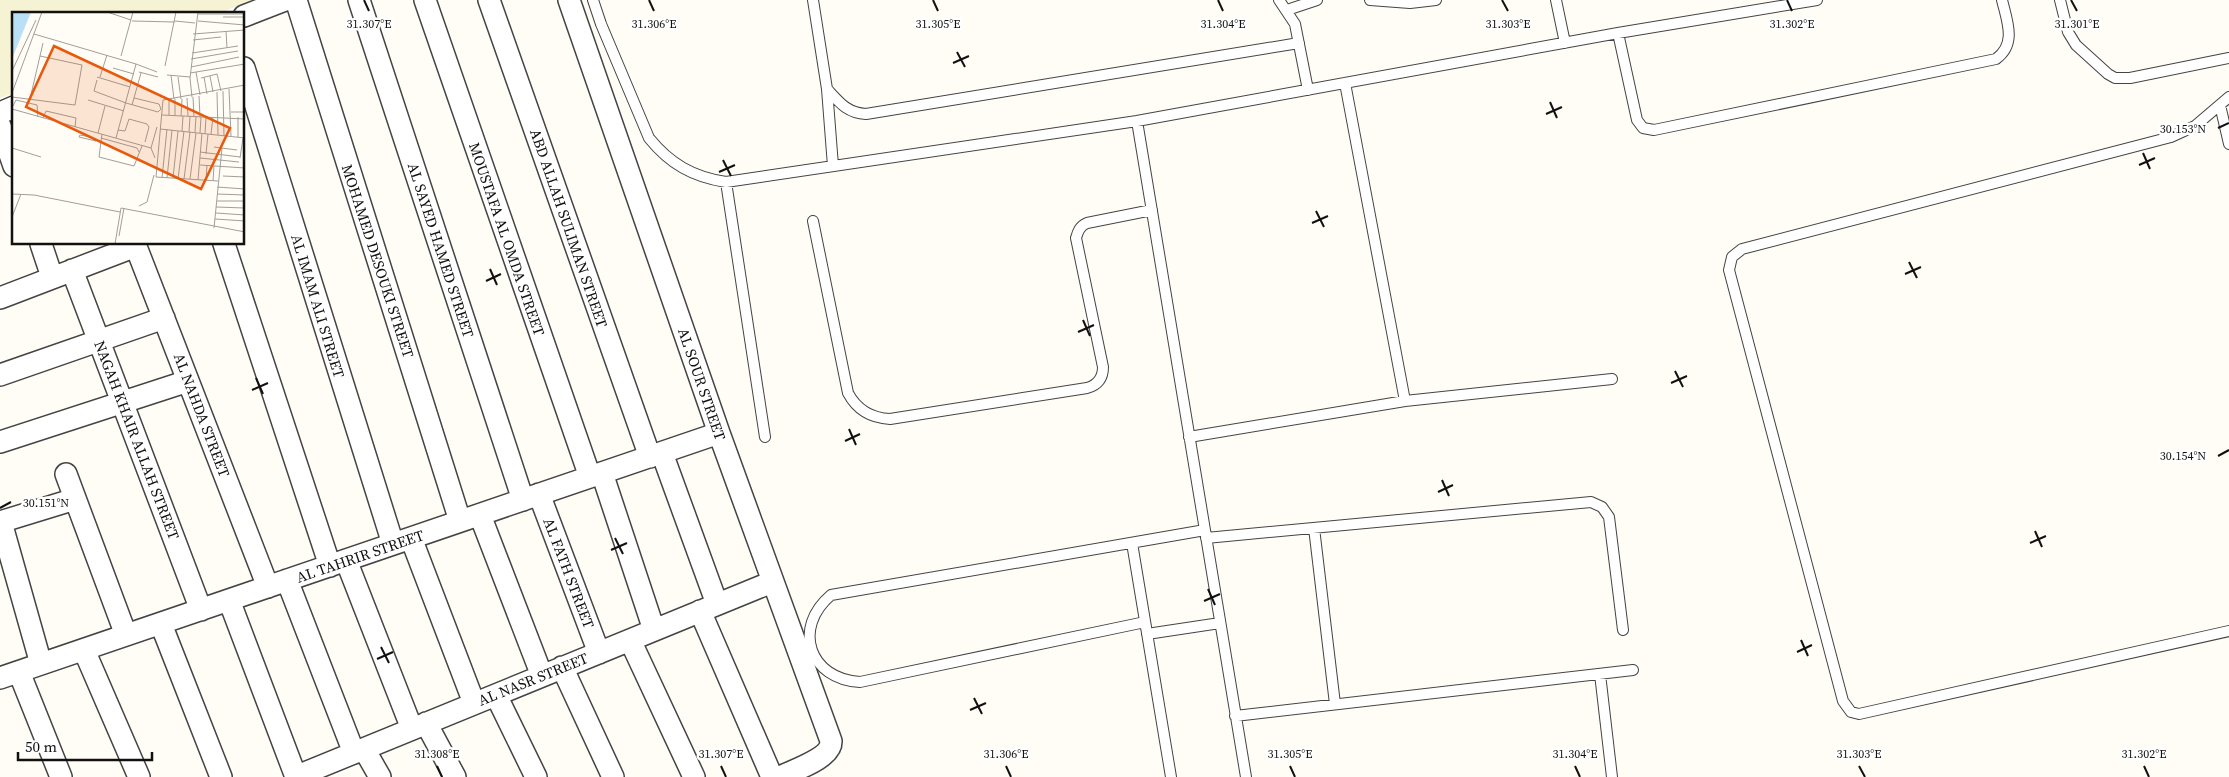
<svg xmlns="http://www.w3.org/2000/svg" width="2229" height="777" font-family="'Source Serif 4',serif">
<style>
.farmland{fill:#f6f3d4}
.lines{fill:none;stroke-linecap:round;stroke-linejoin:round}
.service-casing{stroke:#444;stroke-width:12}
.minor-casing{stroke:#444;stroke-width:24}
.service{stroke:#fff;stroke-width:10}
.minor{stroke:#fff;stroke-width:21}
.ticks{fill:none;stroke:#111;stroke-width:2}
.labels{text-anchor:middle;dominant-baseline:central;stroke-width:5;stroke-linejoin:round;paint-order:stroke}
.street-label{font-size:15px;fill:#111;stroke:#fff}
.inset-road{fill:none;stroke:#a09f9a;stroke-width:1}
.view{fill:#e8590c;fill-opacity:0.15;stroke:#e8590c;stroke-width:2.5}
.inset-edge{fill:none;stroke:#111;stroke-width:2.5}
.ticks-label{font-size:12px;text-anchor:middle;fill:#111;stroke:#fff;stroke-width:5;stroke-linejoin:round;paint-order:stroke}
</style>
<rect width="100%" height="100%" fill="#fffdf5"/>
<path class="farmland" d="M0 0H253L217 14H14V93L0 98Z"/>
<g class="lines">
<g class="service-casing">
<path id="service" d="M593 0 601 24 649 138C670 164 693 177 726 182L1137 121 1618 33 1817 0
M813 0 827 89 833 166
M1279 0 1295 24 1308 90
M1370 0 1410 3 1436 0
M1556 0 1565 43
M2060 0 2068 32 2076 45 2108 74 2115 78H2130L2229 58
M1287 10 1317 0
M1618 33 1637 120 1643 128 1654 130 1996 59C2017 44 2007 21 2002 0
M1345 83 1405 401
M827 89C839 102 847 113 866 114L1299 43
M2229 97 2195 126 2171 137 1742 249 1732 257 1729 270 1843 701 1851 712 1859 714 2229 631
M2220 105 2229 144
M1137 121 1246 777
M726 182 765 437
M813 221 848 393C857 410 871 418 890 419L1087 388C1098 385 1103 378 1103 367L1076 238C1078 231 1080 226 1087 223L1152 210
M1189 437 1405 401 1612 379
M1314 528 1335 704
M1206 538 1591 502 1602 507 1609 517 1623 630
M1132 543 1171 777
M1145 622 860 682C809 679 792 628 831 595L1205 530
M1147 634 1220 623
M1600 674 1612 777
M1235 716 1633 670"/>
</g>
<g class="minor-casing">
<path id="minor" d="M296 0 460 521
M359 0 523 500
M425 0 590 477
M489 0 650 457
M569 0 719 433 831 741C832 758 794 770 780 777
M244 16 285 0
M244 68 393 544
M0 113 14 107
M0 126 14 166
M41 244 52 277
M135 244 268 587
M224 244 330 566
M72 270 201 610
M0 298 136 246
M0 375 164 318
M0 442 188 381
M662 453 717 604
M602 473 654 630
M66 474 126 635
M539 494 599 653
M480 515 542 676
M0 522 75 499
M1 522 41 664
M411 538 474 703
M346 560 412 729
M287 580 354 753
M229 600 296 777
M700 611 772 777
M161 624 221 777
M630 640 694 777
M84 650 139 777
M562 667 613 777
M19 672 61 777
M0 678 719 433
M496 695 536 777
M426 723 455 777
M364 749 380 777
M295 777 772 582"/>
</g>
<use href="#service" class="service"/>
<use href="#minor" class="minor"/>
</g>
<path class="ticks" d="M364 0 369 11M649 0 654 11M933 0 938 11M1218 0 1223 11M1502 0 1508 11M1787 0 1792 11M2071 0 2077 11M957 52 965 67M953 63 969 56M1550 102 1557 118M1546 114 1562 107M2218 128 2229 123M2143 153 2150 169M723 160 731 176M2139 165 2155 158M719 172 735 165M1316 211 1324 227M1312 223 1328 216M1909 262 1917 278M490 269 497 285M1905 274 1921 267M486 281 501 274M1083 320 1090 336M1078 332 1094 325M1675 371 1683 387M256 378 263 394M1671 383 1687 376M252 390 268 383M849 429 856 445M845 441 860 434M2218 456 2229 450M1442 480 1449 496M1438 492 1453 485M0 508 11 502M2035 531 2042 547M615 538 623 554M2030 543 2046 536M611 550 627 543M1208 589 1215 605M1204 601 1220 594M1801 640 1808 656M381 647 389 663M1797 652 1812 645M377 659 393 652M974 698 982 714M970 710 986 703M437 766 442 777M721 766 726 777M1006 766 1011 777M1290 766 1295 777M1575 766 1580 777M1859 766 1865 777M2144 766 2149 777"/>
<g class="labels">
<g class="street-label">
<text transform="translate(569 228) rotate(71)">ABD ALLAH SULIMAN STREET</text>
<text transform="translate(507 239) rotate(71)">MOUSTAFA AL OMDA STREET</text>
<text transform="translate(441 250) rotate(72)">AL SAYED HAMED STREET</text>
<text transform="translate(378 261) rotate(72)">MOHAMED DESOUKI STREET</text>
<text transform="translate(318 306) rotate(73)">AL IMAM ALI STREET</text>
<text transform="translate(702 384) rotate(71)">AL SOUR STREET</text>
<text transform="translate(202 415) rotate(69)">AL NAHDA STREET</text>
<text transform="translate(137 440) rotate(69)">NAGAH KHAIR ALLAH STREET</text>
<text transform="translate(360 556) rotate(-19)">AL TAHRIR STREET</text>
<text transform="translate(569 573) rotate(69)">AL FATH STREET</text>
<text transform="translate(533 679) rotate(-22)">AL NASR STREET</text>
</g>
</g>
<g transform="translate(12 12)">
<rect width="232" height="232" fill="#fffdf5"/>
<path d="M2 0H19L0 47V4Z" fill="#b9e0f7"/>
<path class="inset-road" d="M95 0 119 8M186 2H233M211 5H233M120 9 163 10M163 9 183 11M186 9 233 13M214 19 215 36M22 22 124 52 104 126M181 22 233 18M181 28 209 25M180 41 226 34M109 44 121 0M179 47 226 39M124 52 145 60M153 54 164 0M179 55 227 45M101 56 122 62M0 59 24 8M127 60 146 65M184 60 188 83M178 61 233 52M155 63 178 65M159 63 162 87M198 64 201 80M85 65 118 75M88 65 95 43M166 65 169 87M192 65 195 82M189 66 205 62 209 79M85 68 82 79 114 91M217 77 219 124M211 79 212 124M205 80 206 123M0 81 30 0M187 84 188 105M0 85 63 93 70 53 28 44M180 85 178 66 186 0M181 85 182 105M175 86 176 104M18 87 31 31M76 88 112 99M114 91 146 100 149 97 147 92 122 86M120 93 129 61M1 94 4 88 25 93 26 105M0 97 139 136 143 146M219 100H232V126M150 103 233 107M157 103V87M163 104V87M169 104 170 87M31 106 34 99 64 106 63 115M148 117 233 126M106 118 113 119 117 107 135 112 137 115 133 130M170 119 171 104M177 120 178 104M183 120 184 105M86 121 93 94M188 121 189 105M90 122 87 145 122 154 130 134M193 122 194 105M199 122 201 105M68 123 78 125 84 129 67 125ZM226 125V105M89 126 125 136 127 140M202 135 225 138M0 136 29 145M139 136 145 115M188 140 228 145M194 142 196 122M188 146 227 150M228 146 231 126M188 153 233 156M211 164 233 165M150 166 155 117M155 166 160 118M161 166 166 119M166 167 172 119M172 167 178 120M178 167 184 121M186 168 190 121M194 168 195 153M201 169 202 154M206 169 144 165 151 88 233 73M205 175 233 177M0 182 22 183 108 200M205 182 233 183M205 189H233M127 194 135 190 142 163M204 195 233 196M204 201 233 203M0 205 9 182M203 207 233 209M202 216 210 136M107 224 112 196M103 232 109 196 233 220"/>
<path class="view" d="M42 34 218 116 189 177 14 95Z"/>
<rect width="232" height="232" class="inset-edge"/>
</g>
<g class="ticks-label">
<text x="369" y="28">31.307°E</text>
<text x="654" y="28">31.306°E</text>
<text x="938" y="28">31.305°E</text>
<text x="1223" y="28">31.304°E</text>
<text x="1508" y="28">31.303°E</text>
<text x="1792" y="28">31.302°E</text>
<text x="2077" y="28">31.301°E</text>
<text x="2183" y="133">30.153°N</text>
<text x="2183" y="460">30.154°N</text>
<text x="46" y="507">30.151°N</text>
<text x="437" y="758">31.308°E</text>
<text x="721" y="758">31.307°E</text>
<text x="1006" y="758">31.306°E</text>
<text x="1290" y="758">31.305°E</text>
<text x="1575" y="758">31.304°E</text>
<text x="1859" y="758">31.303°E</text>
<text x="2144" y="758">31.302°E</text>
</g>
<path d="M18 752v8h134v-8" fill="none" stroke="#111111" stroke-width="2.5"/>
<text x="25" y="752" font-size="15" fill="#111111" stroke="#ffffff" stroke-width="4" paint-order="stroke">50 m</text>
</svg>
